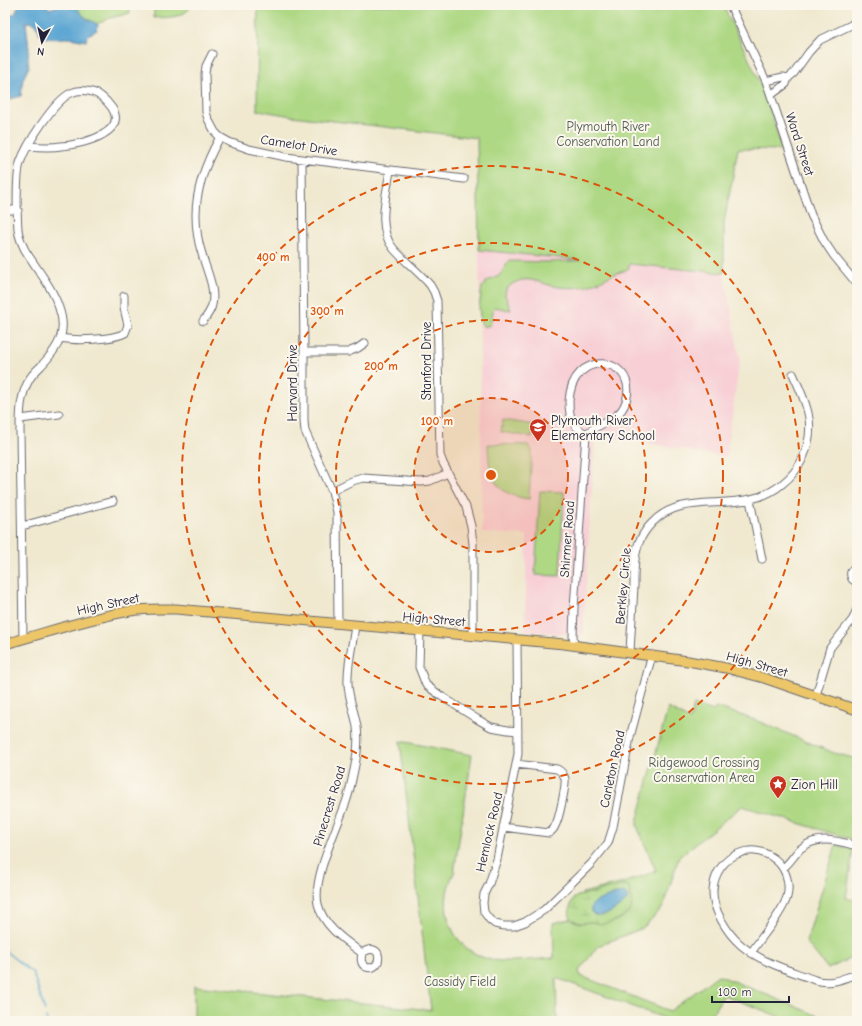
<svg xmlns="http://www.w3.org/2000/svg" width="862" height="1026" font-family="'Comic Neue',sans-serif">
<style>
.built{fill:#f7cfd5}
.green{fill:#aed884;stroke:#687d60}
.wetland{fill:url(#wetland-marsh);stroke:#687d60}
.water{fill:#5ba6d3;stroke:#3e6487}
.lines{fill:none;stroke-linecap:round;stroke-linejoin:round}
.stream{stroke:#5ba6d3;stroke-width:1.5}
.minor-casing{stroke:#6a686f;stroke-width:9}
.major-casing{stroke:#6a686f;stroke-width:11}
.minor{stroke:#fff;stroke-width:7}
.major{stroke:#ecc669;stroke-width:9}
.ring{fill:none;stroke:#de560e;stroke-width:2;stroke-dasharray:7 5}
.labels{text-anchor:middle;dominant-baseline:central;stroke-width:4;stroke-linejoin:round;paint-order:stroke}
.park-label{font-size:13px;fill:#4c5951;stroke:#fbf7ec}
.street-label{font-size:13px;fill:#22223b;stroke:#fbf7ec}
.poi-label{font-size:13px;fill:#22223b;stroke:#fbf7ec;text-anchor:start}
.centre{fill:#de560e;stroke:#fbf7ec;stroke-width:2}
.ring-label{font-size:12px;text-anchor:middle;font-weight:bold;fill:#de560e;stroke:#fbf7ec;stroke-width:4;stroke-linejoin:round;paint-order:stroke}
</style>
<defs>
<pattern id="wetland-marsh" width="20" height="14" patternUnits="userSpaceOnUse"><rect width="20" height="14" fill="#aed884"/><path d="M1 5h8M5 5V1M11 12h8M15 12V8" fill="none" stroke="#95b973"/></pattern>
</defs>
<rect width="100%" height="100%" fill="#fbf7ec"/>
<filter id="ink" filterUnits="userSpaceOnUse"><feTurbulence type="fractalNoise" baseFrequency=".025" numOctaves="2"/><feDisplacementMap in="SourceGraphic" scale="8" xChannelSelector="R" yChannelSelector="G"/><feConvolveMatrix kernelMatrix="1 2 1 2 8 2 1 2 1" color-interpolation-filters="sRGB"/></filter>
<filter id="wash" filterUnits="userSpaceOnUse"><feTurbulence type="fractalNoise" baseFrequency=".012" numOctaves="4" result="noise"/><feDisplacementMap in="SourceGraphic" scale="16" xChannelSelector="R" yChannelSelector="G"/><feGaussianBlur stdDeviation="0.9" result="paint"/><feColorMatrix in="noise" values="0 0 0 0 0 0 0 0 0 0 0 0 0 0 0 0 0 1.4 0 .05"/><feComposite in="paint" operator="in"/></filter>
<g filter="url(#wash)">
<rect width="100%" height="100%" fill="#f0e9d0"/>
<path class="built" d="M479 250 724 273 740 360 726 457 595 434 583 635 525 631 527 535 482 533Z"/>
<path class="green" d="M72 5H129L130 13 110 18 97 24C92 21 87 19 82 14 78 11 77 7 72 5Z
M154 5H192C184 19 168 17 154 18Z
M258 5H723L765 93 782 150 738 149 724 222V273L629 264V268C624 272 618 272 612 275 602 280 592 286 580 287 574 288 565 288 559 287 537 284 526 271 506 289L505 295 511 310 494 307 490 325 484 327 481 323 479 308 482 287 487 281 499 276 509 261 543 262 576 261 580 260 479 250 477 138 292 116 257 110Z
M503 420 534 425 532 437 501 432Z
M488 444 528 445 532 450 529 499C493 494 489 476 488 444Z
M540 491 564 492 560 576 535 575Z
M694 705 714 711 716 707 755 720 834 753 857 759V841L742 806 679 857 663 907 643 928 598 946 579 971 581 976 670 1011 718 975 821 1017 815 1021H790L724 995 707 1021H672L556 978 557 1021H194V986L431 1010 400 741 472 755 454 873C435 907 452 952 492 960 511 963 535 959 554 958L553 923 587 915 582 893 623 883 656 871 637 826V822L668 708 690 720Z
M836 845 853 850 846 898 857 901V935L853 957 828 969 806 942Z"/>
<path class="wetland" d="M625 885 629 886C630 893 634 905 630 911 626 918 609 924 602 924 599 924 595 923 592 922 587 922 581 924 577 922 565 919 570 905 574 898L578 896Z"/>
<path class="water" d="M19 5H47L49 9C56 6 70 1 76 7 80 11 83 16 87 19 91 21 95 22 98 25L97 30C92 34 87 33 86 41 80 40 73 38 67 38 60 38 51 40 44 37 35 34 43 23 26 22L29 48 28 59 29 67 23 79 21 96 11 99 5 103V16L15 14Z
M623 893 627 895 628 899C621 906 603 921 593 914 592 912 590 910 591 908 591 900 617 894 623 893Z"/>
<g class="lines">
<path class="stream" d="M5 951 33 973 45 1011
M46 1018 47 1021"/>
</g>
</g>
<g filter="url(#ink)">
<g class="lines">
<g class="minor-casing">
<path id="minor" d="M730 5 766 81 811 215 824 241 834 256 857 284
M212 54 206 66 205 74 206 112 208 119 215 132 220 137 229 142 249 149 286 157 464 179
M766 81 783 77 788 78
M771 95 786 84 788 78 794 73 809 52 820 40 851 25 857 20
M302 160 304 352V421L305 431 332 491 337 512 338 624
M390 170C387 194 376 227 393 248 404 261 419 272 430 285L434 292 437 301 440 455 443 463 466 507 471 526 473 544V636
M5 210H18
M203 321C207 316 211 311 212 305 216 288 206 270 202 254 198 242 196 228 196 215 196 187 206 162 220 137
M61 338C76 341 112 340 125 333L128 325 124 308V296
M304 352H348L358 348 365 343
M20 419 59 414
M332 491 352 481 363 478 421 482 430 481 448 473
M750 500 762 559
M22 526 113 501
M857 566C851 569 849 573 852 579L857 583
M355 625C353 644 347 664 348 683 348 698 355 712 357 727 359 741 357 756 354 770 352 779 350 790 347 799 339 825 312 877 318 904 323 926 344 940 362 953 361 958 360 964 366 967 383 973 384 939 362 953
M420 631 419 667 426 685 441 696 477 719 491 727 508 730 518 731
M23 639 20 431C20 412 20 396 29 380 32 374 37 370 41 366 58 348 68 333 59 308 53 288 36 268 25 250 22 244 19 237 18 230 17 215 16 177 20 163 26 145 54 101 71 93 77 90 85 90 92 92 101 94 107 101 112 108 129 134 78 145 61 146 50 148 39 147 28 146
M517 640 518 754 497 859 489 884 484 894 483 903 484 912 489 919 495 924 504 926H514L525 922 544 910 591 864 608 843 613 827 630 737 652 655
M574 645 573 636 574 608 586 434C596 425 611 422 619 413 624 408 626 403 627 397 635 356 572 348 569 401 569 418 572 426 586 434
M630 652C631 630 633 608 634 585 634 570 634 554 640 540 643 534 647 528 652 523 685 487 742 518 782 484 791 477 798 469 803 458 817 426 807 404 793 374
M816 695 830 648 853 619 857 609
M503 827 549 833C552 831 554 829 555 826 559 820 566 786 565 779 564 774 561 771 557 769L516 764
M783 868C790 863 794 855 800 849 817 834 838 841 857 846
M751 953C761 937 782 914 787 897 790 885 787 872 779 863 754 837 715 856 713 890 712 909 727 933 741 945 762 963 789 970 815 980 832 985 840 979 857 974"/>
</g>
<g class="major-casing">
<path id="major" d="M5 644C45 633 89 618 130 611 145 608 161 609 176 609L564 644 688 661 726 668 764 678 857 710"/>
</g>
<use href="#minor" class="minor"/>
<use href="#major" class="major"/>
</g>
</g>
<circle cx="491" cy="475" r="77" fill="#de560e" fill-opacity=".12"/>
<g class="ring">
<circle cx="491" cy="475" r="77"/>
<circle cx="491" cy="475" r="155"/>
<circle cx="491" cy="475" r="232"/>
<circle cx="491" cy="475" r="309"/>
</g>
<defs>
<g id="school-pin" transform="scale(0.9)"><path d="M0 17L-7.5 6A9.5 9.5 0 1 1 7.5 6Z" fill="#c8321e" stroke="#fbf7ec"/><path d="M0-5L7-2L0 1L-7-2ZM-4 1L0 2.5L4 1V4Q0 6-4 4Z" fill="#fff"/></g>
<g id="sight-pin" transform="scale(0.9)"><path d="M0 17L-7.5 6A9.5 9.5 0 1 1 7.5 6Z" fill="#c8321e" stroke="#fbf7ec"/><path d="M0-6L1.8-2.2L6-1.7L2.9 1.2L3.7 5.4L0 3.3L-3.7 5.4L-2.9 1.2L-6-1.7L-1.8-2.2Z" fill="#fff"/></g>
</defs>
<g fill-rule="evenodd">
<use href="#school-pin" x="538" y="427"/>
<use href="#sight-pin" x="778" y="784"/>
</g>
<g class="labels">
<g class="park-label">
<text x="608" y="126">Plymouth River<tspan x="608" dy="15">Conservation Land</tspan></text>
<text x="704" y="762">Ridgewood Crossing<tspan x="704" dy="15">Conservation Area</tspan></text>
<text x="460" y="981">Cassidy Field</text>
</g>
<g class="street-label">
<text transform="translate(800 144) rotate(72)">Ward Street</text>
<text transform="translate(299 145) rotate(9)">Camelot Drive</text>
<text transform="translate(426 361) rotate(-90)">Stanford Drive</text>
<text transform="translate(292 383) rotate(-90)">Harvard Drive</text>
<text transform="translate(567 539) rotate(-86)">Shirmer Road</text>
<text transform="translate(623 586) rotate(-85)">Berkley Circle</text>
<text transform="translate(108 604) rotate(-12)">High Street</text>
<text transform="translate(434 619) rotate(5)">High Street</text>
<text transform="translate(757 664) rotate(16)">High Street</text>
<text transform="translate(612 769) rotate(-78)">Carleton Road</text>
<text transform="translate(329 806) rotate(-73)">Pinecrest Road</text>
<text transform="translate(489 832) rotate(-77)">Hemlock Road</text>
</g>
<g class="poi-label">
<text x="551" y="420">Plymouth River<tspan x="551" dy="15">Elementary School</tspan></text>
<text x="791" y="784">Zion Hill</text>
</g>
</g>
<circle cx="491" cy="475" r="6" class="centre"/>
<g class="ring-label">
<text x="273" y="261">400 m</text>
<text x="327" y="315">300 m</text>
<text x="381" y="370">200 m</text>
<text x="437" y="425">100 m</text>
</g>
<rect width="862" height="1026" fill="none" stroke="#fbf7ec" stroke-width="20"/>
<g transform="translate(42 42) rotate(188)" stroke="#fbf7ec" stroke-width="3" paint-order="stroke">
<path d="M0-3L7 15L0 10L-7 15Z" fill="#22223b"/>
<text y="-6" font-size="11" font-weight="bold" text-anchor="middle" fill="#22223b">N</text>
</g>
<path d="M712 996v6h77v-6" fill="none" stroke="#22223b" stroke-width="2"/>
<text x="718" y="996" font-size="12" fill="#22223b" stroke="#fbf7ec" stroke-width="3" paint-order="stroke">100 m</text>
</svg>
